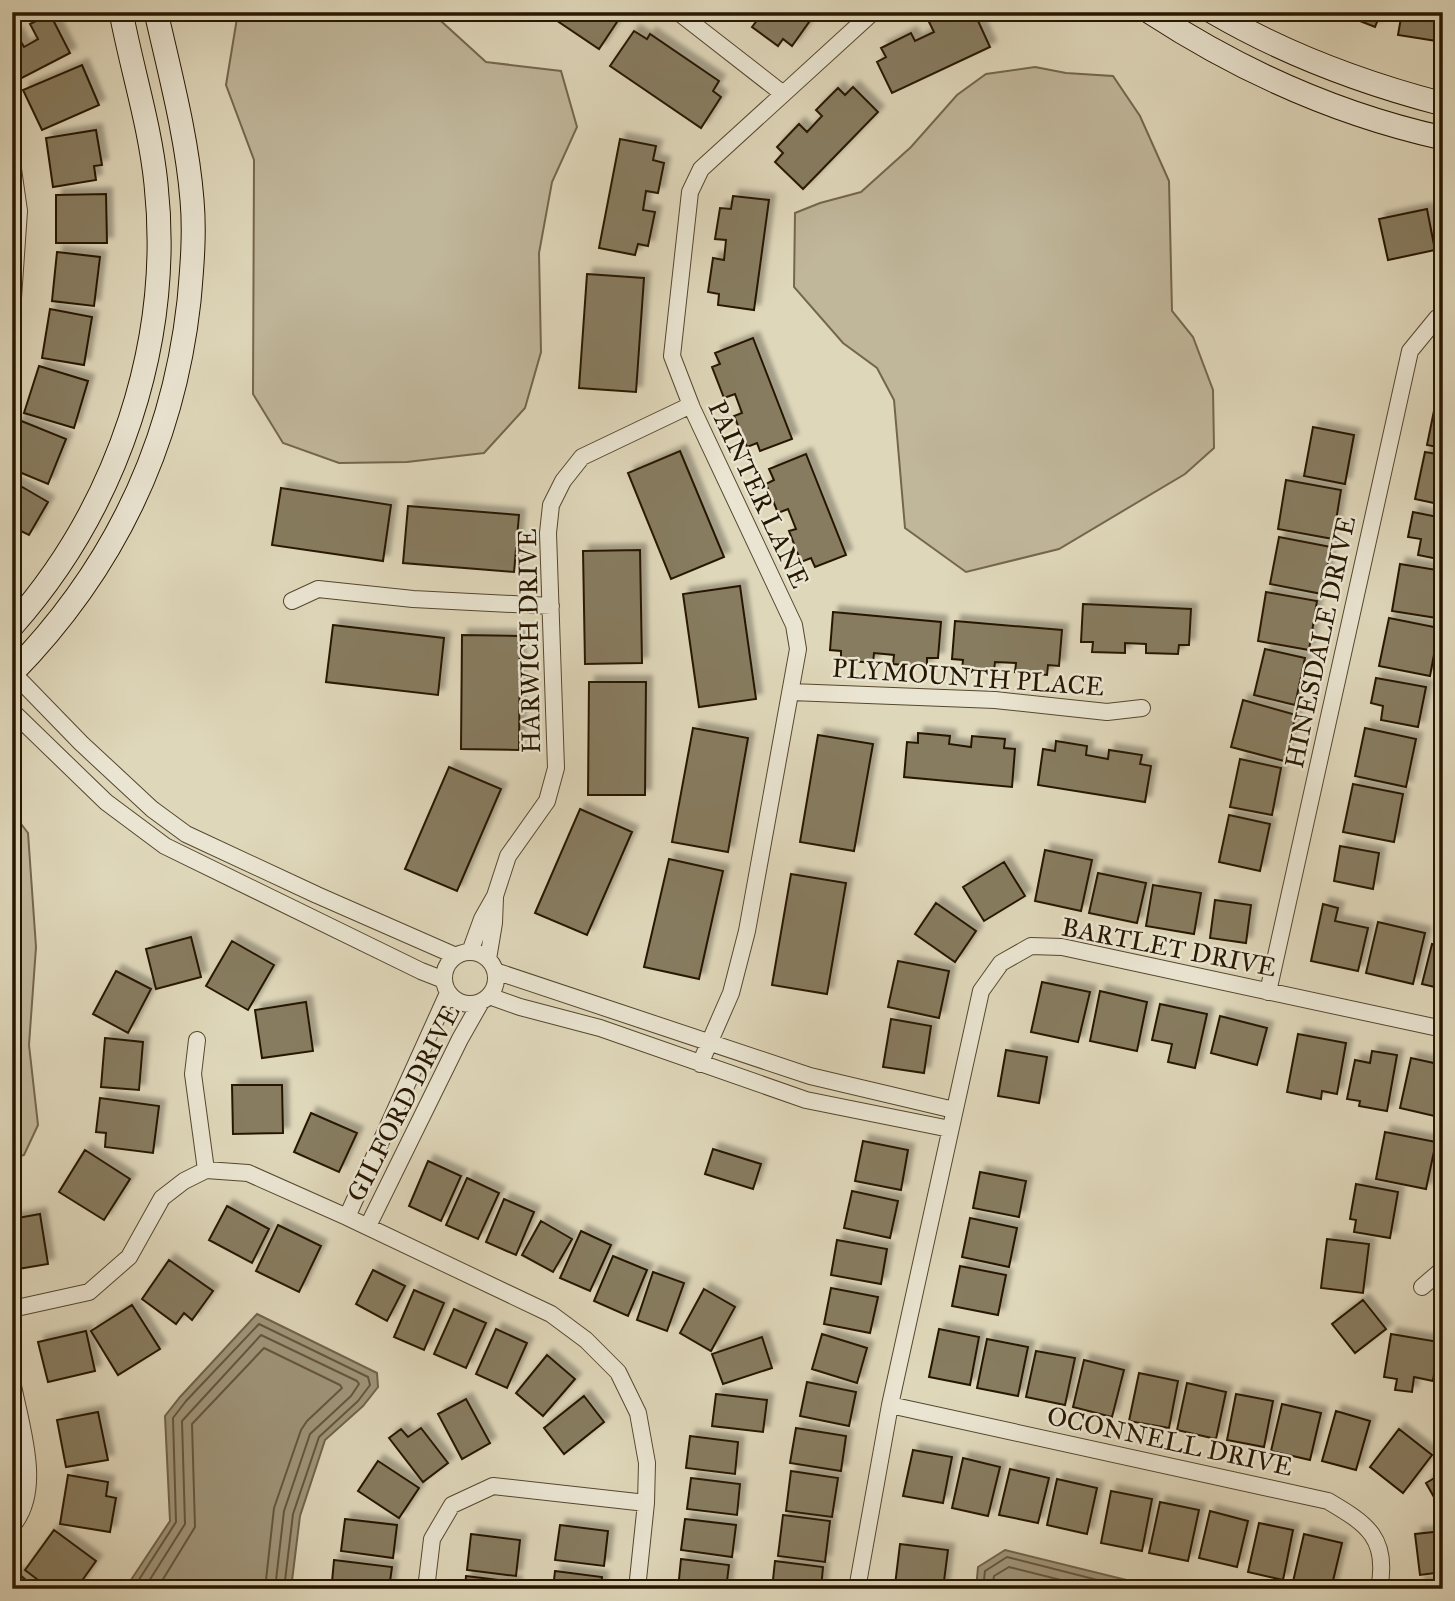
<svg xmlns="http://www.w3.org/2000/svg" width="1455" height="1601" font-family="'IM FELL Great Primer',serif">
<style>
.green{fill:#c0b69a;stroke:#74664d;stroke-width:2}
.water{fill:#a0967b;stroke:#70634a;stroke-width:2}
.lines{fill:none;stroke-linecap:round;stroke-linejoin:round}
.shore{stroke:#64563e;stroke-width:2}
.building{fill:#877b61;stroke:#271700;stroke-width:2;filter:url(#shadow)}
.street-casing{stroke:#55472e;stroke-width:18}
.secondary-casing{stroke:#271700;stroke-width:25}
.street{stroke:#eae5d2;stroke-width:16}
.secondary{stroke:#eae5d2;stroke-width:23}
.labels{text-anchor:middle;dominant-baseline:central;stroke-width:5;stroke-linejoin:round;paint-order:stroke}
.street-label{font-size:26px;fill:#271700;stroke:#eae5d2}
</style>
<defs>
<filter id="shadow"><feDropShadow dx="6" dy="-6" stdDeviation="2" flood-color="#0004"/></filter>
</defs>
<rect width="100%" height="100%" fill="#dfd7ba"/>
<filter id="stains"><feTurbulence type="fractalNoise" baseFrequency=".00286" numOctaves="4"/><feColorMatrix values="0 0 0 0 .2 0 0 0 0 .09 0 0 0 0 .02 0 0 0 .5 -.17"/></filter>
<radialGradient id="worn" r=".72"><stop offset=".6" stop-color="#630" stop-opacity="0"/><stop offset="1" stop-color="#630" stop-opacity=".3"/></radialGradient>
<path class="green" d="M238 12H436L441 21 486 62 561 71 577 127 552 182 539 253 541 352 525 408 484 453 407 462 339 463 283 443 253 394 254 160 226 85Z
M1035 67 1066 73 1113 76 1140 116 1169 181 1172 311 1193 337 1213 390 1214 448 1185 474 1059 549 966 572 905 528 894 400 877 368 843 343 794 287 795 213 820 203 861 192 911 147 957 95 986 74Z
M12 812 28 833 36 947 29 1045 38 1125 24 1155 12 1159Z"/>
<path class="water" d="M257 1314 377 1373 378 1387 363 1406 325 1440 300 1516 291 1589H125L170 1521 165 1416 180 1397Z
M1005 1550 1163 1589H976L978 1567Z"/>
<g class="lines">
<path class="shore" d="M133 1589 176 1522 173 1418 186 1401 259 1324 368 1377 370 1385 358 1401 319 1437 293 1514 284 1589
M144 1589 185 1524 182 1421 261 1335 357 1381 359 1384 351 1396 310 1434 284 1511 275 1589
M157 1589 195 1527 192 1424 264 1348 340 1385 342 1388 307 1421 301 1430 274 1508 265 1589
M983 1589 985 1571 1007 1557 1133 1589
M992 1589 994 1576 1009 1567 1097 1589"/>
</g>
<path class="building" d="M544 12H611L619 19 599 49Z
M749 12H811L814 15 792 46 783 39 778 46 752 27 758 19Z
M949 12H960L962 16 974 12 990 47 892 93 877 62 886 57 881 48 911 33 915 41 934 32 929 22Z
M1337 12H1381L1375 27Z
M1402 12H1443V42L1398 35Z
M50 14 70 53 16 81 12 74V35L16 33 24 47 38 39 30 24Z
M634 31 647 39 650 34 719 81 713 91 721 97 701 128 610 66Z
M82 65 99 105 42 130 23 90Z
M853 87 878 112 803 189 775 162 783 153 777 147 799 124 807 132 822 116 816 110 838 88 845 95Z
M96 130 102 165 94 166 96 180 53 187 46 138Z
M620 139 656 146 653 160 664 163 658 193 646 191 643 210 655 212 648 246 638 244 635 255 599 248Z
M106 194 107 243H56V195Z
M733 196 769 200 754 310 718 305 719 294 708 292 713 258 724 260 726 240 715 239 720 208 731 209Z
M1427 209 1435 250 1388 260 1379 219Z
M1443 209V245L1439 210Z
M57 252 100 257 94 306 52 301Z
M587 274 644 278 636 392 579 388Z
M50 309 92 317 84 365 42 358Z
M753 338 792 439 760 451 757 443 747 447 734 416 742 413 735 394 724 398 712 367 720 364 715 353Z
M39 366 88 381 74 428 24 413Z
M1437 396 1443 398V448L1427 445Z
M19 420 66 439 48 484 12 469V436Z
M1313 427 1354 435 1345 484 1304 476Z
M680 451 724 557 671 579 628 473Z
M1425 452 1443 455V505L1415 499Z
M806 454 846 555 815 567 811 558 801 562 789 531 796 529 788 509 778 513 766 484 774 480 769 469Z
M1286 480 1341 490 1333 539 1278 529Z
M12 481 48 502 29 535 19 530 15 538 12 536Z
M281 488 391 505 383 561 272 545Z
M408 506 519 515 514 572 403 563Z
M1413 512 1443 518V560L1418 555 1421 539 1408 537Z
M1279 537 1331 547 1322 594 1270 584Z
M640 550 642 663 585 664 583 551Z
M1400 564 1443 571V619L1392 611Z
M740 586 756 699 699 707 683 594Z
M1266 592 1317 601 1309 650 1258 641Z
M1083 604 1191 609 1189 645H1179L1178 654 1146 653V644L1125 643V653L1092 652 1093 642H1081Z
M833 612 941 622 938 658H927V667L893 664 894 655 874 653 873 663 841 660V651L830 650Z
M1389 618 1439 628 1430 676 1379 666Z
M955 621 1062 630 1059 666 1048 665 1047 675 1015 672 1016 663 995 662 994 671 962 669 963 660 952 659Z
M333 625 444 638 438 695 326 682Z
M462 635 520 636 519 750 461 749Z
M1265 649 1305 658 1295 705 1254 695Z
M1376 678 1426 687 1418 727 1381 720 1383 706 1371 703Z
M589 682H646L645 795H588Z
M1243 700 1296 715 1284 761 1231 747Z
M693 728 748 738 728 852 672 842Z
M1365 728 1416 739 1406 787 1355 776Z
M918 733 950 736 949 744 971 747 972 736 1005 739 1004 748 1015 749 1012 787 904 777 907 742 918 743Z
M818 735 873 744 854 851 800 842Z
M1056 741 1087 746 1086 755 1108 759 1109 750 1142 755 1140 764 1151 766 1145 802 1038 785 1043 749 1055 751Z
M1240 759 1281 768 1272 815 1230 807Z
M449 767 501 789 457 891 405 869Z
M1353 784 1403 794 1394 842 1343 832Z
M580 809 632 832 587 935 535 913Z
M1229 815 1270 824 1260 871 1219 862Z
M1340 846 1379 853 1373 889 1334 881Z
M1045 850 1092 860 1081 911 1035 901Z
M669 859 723 871 699 979 644 967Z
M1004 862 1025 896 984 921 963 887Z
M1098 873 1146 883 1137 923 1089 913Z
M791 874 846 883 827 994 772 985Z
M1153 885 1201 893 1194 934 1146 926Z
M1215 900 1251 905 1246 943 1210 938Z
M936 903 976 931 955 962 915 934Z
M1323 904 1338 908 1335 921 1368 928 1358 971 1311 961Z
M1378 922 1425 933 1413 984 1366 973Z
M191 937 201 977 156 989 146 949Z
M232 941 274 965 248 1010 206 986Z
M1432 944 1443 947V989L1422 984Z
M898 961 949 971 939 1018 888 1007Z
M116 971 151 989 128 1033 93 1014Z
M1042 982 1090 992 1078 1042 1031 1032Z
M1100 991 1147 1002 1137 1051 1090 1041Z
M306 1002 313 1051 262 1058 255 1010Z
M1160 1004 1207 1014 1195 1068 1168 1062 1172 1044 1152 1040Z
M1220 1016 1267 1028 1257 1065 1211 1053Z
M891 1019 931 1026 924 1073 883 1067Z
M1298 1034 1346 1043 1337 1094 1322 1091 1321 1099 1287 1092Z
M105 1038 143 1042 139 1090 101 1087Z
M1006 1050 1047 1057 1039 1103 998 1096Z
M1372 1051 1397 1055 1387 1111 1359 1106 1360 1101 1347 1099 1355 1060 1370 1063Z
M1411 1058 1443 1065V1118L1400 1108Z
M232 1085H282L283 1133 233 1134Z
M100 1098 159 1106 153 1153 105 1147 106 1133 96 1132Z
M311 1113 357 1133 339 1172 294 1152Z
M1385 1132 1436 1142 1426 1189 1376 1179Z
M863 1141 908 1150 901 1190 855 1181Z
M713 1149 761 1164 753 1189 705 1174Z
M85 1150 130 1179 104 1220 59 1192Z
M428 1161 461 1176 441 1221 409 1206Z
M980 1172 1026 1181 1019 1217 973 1208Z
M467 1178 499 1193 478 1239 446 1225Z
M1356 1184 1398 1192 1390 1238 1354 1232 1356 1220 1350 1219Z
M852 1191 898 1201 890 1238 844 1228Z
M504 1199 534 1212 516 1255 486 1242Z
M227 1206 269 1229 252 1263 209 1240Z
M40 1214 48 1264 12 1270V1219Z
M970 1218 1017 1228 1009 1267 962 1257Z
M541 1221 572 1239 553 1272 522 1255Z
M278 1225 321 1246 299 1292 256 1271Z
M581 1231 611 1245 590 1291 560 1278Z
M1327 1239 1369 1244 1363 1293 1321 1288Z
M837 1240 887 1249 881 1284 831 1275Z
M613 1256 647 1270 628 1316 594 1301Z
M169 1260 213 1291 192 1320 184 1313 176 1324 142 1299Z
M960 1266 1006 1275 998 1315 952 1306Z
M373 1270 405 1286 387 1321 356 1304Z
M653 1272 684 1283 667 1331 637 1320Z
M831 1288 878 1297 870 1333 824 1324Z
M704 1289 735 1307 711 1351 680 1333Z
M414 1290 444 1303 424 1350 394 1337Z
M1363 1300 1386 1329 1355 1353 1332 1324Z
M132 1305 160 1349 118 1375 91 1331Z
M454 1309 486 1323 466 1368 434 1354Z
M496 1329 527 1343 507 1388 476 1374Z
M939 1329 979 1337 970 1385 929 1377Z
M86 1331 95 1371 48 1382 38 1342Z
M822 1334 867 1348 857 1383 812 1369Z
M1391 1334 1439 1342 1433 1381 1414 1377 1412 1392 1395 1390 1397 1379 1384 1377Z
M762 1337 772 1368 723 1384 712 1354Z
M987 1339 1028 1347 1018 1396 977 1388Z
M1036 1351 1075 1358 1065 1405 1026 1397Z
M547 1355 575 1379 543 1416 516 1393Z
M1084 1360 1124 1370 1112 1417 1073 1407Z
M1139 1373 1178 1381 1169 1428 1129 1421Z
M807 1382 856 1392 849 1426 800 1416Z
M1187 1383 1226 1392 1216 1439 1177 1430Z
M716 1394 767 1400 763 1432 712 1426Z
M1236 1394 1273 1401 1264 1447 1227 1440Z
M584 1396 604 1422 564 1454 544 1428Z
M466 1399 490 1443 462 1459 438 1414Z
M1282 1404 1321 1413 1310 1460 1271 1451Z
M1336 1411 1370 1421 1356 1470 1322 1461Z
M98 1412 108 1460 66 1467 57 1420Z
M421 1428 448 1463 423 1482 389 1438 401 1429 408 1437Z
M796 1428 846 1436 841 1471 790 1463Z
M1399 1429 1432 1455 1403 1493 1370 1467Z
M690 1436 738 1442 735 1474 686 1468Z
M913 1450 952 1457 943 1503 903 1496Z
M963 1458 1000 1467 988 1516 952 1508Z
M378 1461 419 1488 399 1518 358 1491Z
M1010 1469 1049 1478 1038 1523 999 1515Z
M791 1471 838 1478 832 1517 786 1511Z
M1443 1473V1513L1426 1483Z
M68 1475 108 1482 106 1496 116 1498 110 1532 60 1524Z
M691 1478 740 1484 737 1515 687 1509Z
M1057 1479 1097 1488 1087 1534 1047 1525Z
M1111 1491 1152 1499 1142 1551 1101 1543Z
M1160 1502 1199 1510 1188 1561 1149 1553Z
M1210 1511 1248 1521 1237 1567 1199 1558Z
M783 1515 830 1521 825 1562 778 1556Z
M345 1519 397 1525 393 1558 341 1551Z
M685 1519 736 1525 732 1557 681 1550Z
M1259 1523 1293 1530 1283 1580 1248 1572Z
M560 1525 608 1531 604 1566 555 1560Z
M54 1530 96 1561 76 1589H50L25 1570Z
M1443 1531V1572L1420 1575 1415 1534Z
M471 1534 520 1540 516 1576 467 1570Z
M1304 1534 1342 1543 1331 1589H1304L1292 1586Z
M900 1544 948 1550 943 1589 895 1585Z
M681 1559 729 1565 726 1589H678Z
M334 1560 392 1567 389 1589H339V1582H332Z
M775 1561 823 1567 821 1589H772Z
M555 1571 602 1577 601 1589H553Z
M18 1573 36 1589H12V1579Z
M466 1576 516 1582 515 1589H465Z
M1420 1582 1443 1587V1589H1418Z"/>
<g class="lines">
<g class="street-casing">
<path id="street" d="M678 12 782 93
M12 162 19 211 12 313
M292 601 318 589 413 599 551 606
M12 672 81 743 152 809 186 834 317 895 456 956
M791 692 995 700 1107 712 1142 708
M12 711 106 802 165 846 421 971 444 980
M470 952 482 919 495 896 508 856 547 801 556 768 548 533 551 505 563 481 582 457 691 405
M444 978a26 26 0 1 1 52 0a26 26 0 1 1-52 0Z
M488 959 494 923 495 898
M495 971 810 1076 954 1110
M1268 992 1410 351 1437 318 1443 315
M489 996 520 1007 600 1028 806 1100 950 1129
M197 1040 193 1074 206 1170
M700 1064 731 993 747 931 798 649 794 625 692 408 672 356 690 192 701 169 873 12
M347 1217 448 993
M368 1226 460 1039 481 1002
M1422 1287 1443 1269
M12 1309 89 1292 129 1257 162 1198 184 1181 206 1170 248 1173 347 1217 551 1314 586 1340 618 1372 638 1413 647 1463 646 1503 637 1589
M12 1381C20 1424 44 1490 12 1526
M890 1405 1328 1501C1367 1524 1389 1538 1379 1589
M426 1589 432 1539 452 1505 493 1486 646 1503
M857 1589 890 1405 981 991 1001 963 1031 946 1062 947 1443 1029"/>
</g>
<g class="secondary-casing">
<path id="secondary" d="M1150 12C1239 70 1339 115 1443 138
M1213 12C1285 54 1362 83 1443 104
M12 626C118 507 173 342 156 184 150 125 132 70 121 12
M12 673C114 569 173 446 189 301 192 268 195 233 192 200 187 137 170 74 156 12"/>
</g>
<use href="#street" class="street"/>
<use href="#secondary" class="secondary"/>
</g>
<g class="labels">
<g class="street-label">
<text transform="translate(759 494) rotate(65)">PAINTER LANE</text>
<text transform="translate(529 641) rotate(-91)">HARWICH DRIVE</text>
<text transform="translate(1320 642) rotate(-78)">HINESDALE DRIVE</text>
<text transform="translate(968 677) rotate(4)">PLYMOUNTH PLACE</text>
<text transform="translate(1169 947) rotate(11)">BARTLET DRIVE</text>
<text transform="translate(403 1103) rotate(-63)">GILFORD DRIVE</text>
<text transform="translate(1170 1441) rotate(12)">OCONNELL DRIVE</text>
</g>
</g>
<rect width="1455" height="1601" fill="none" stroke="#dfd7ba" stroke-width="42"/>
<rect x="14" y="14" width="1427" height="1573" fill="none" stroke="#271700" stroke-width="3.5"/>
<rect x="21" y="21" width="1413" height="1559" fill="none" stroke="#271700" stroke-width="2"/>
<rect width="100%" height="100%" filter="url(#stains)"/>
<rect width="100%" height="100%" fill="url(#worn)"/>
</svg>
